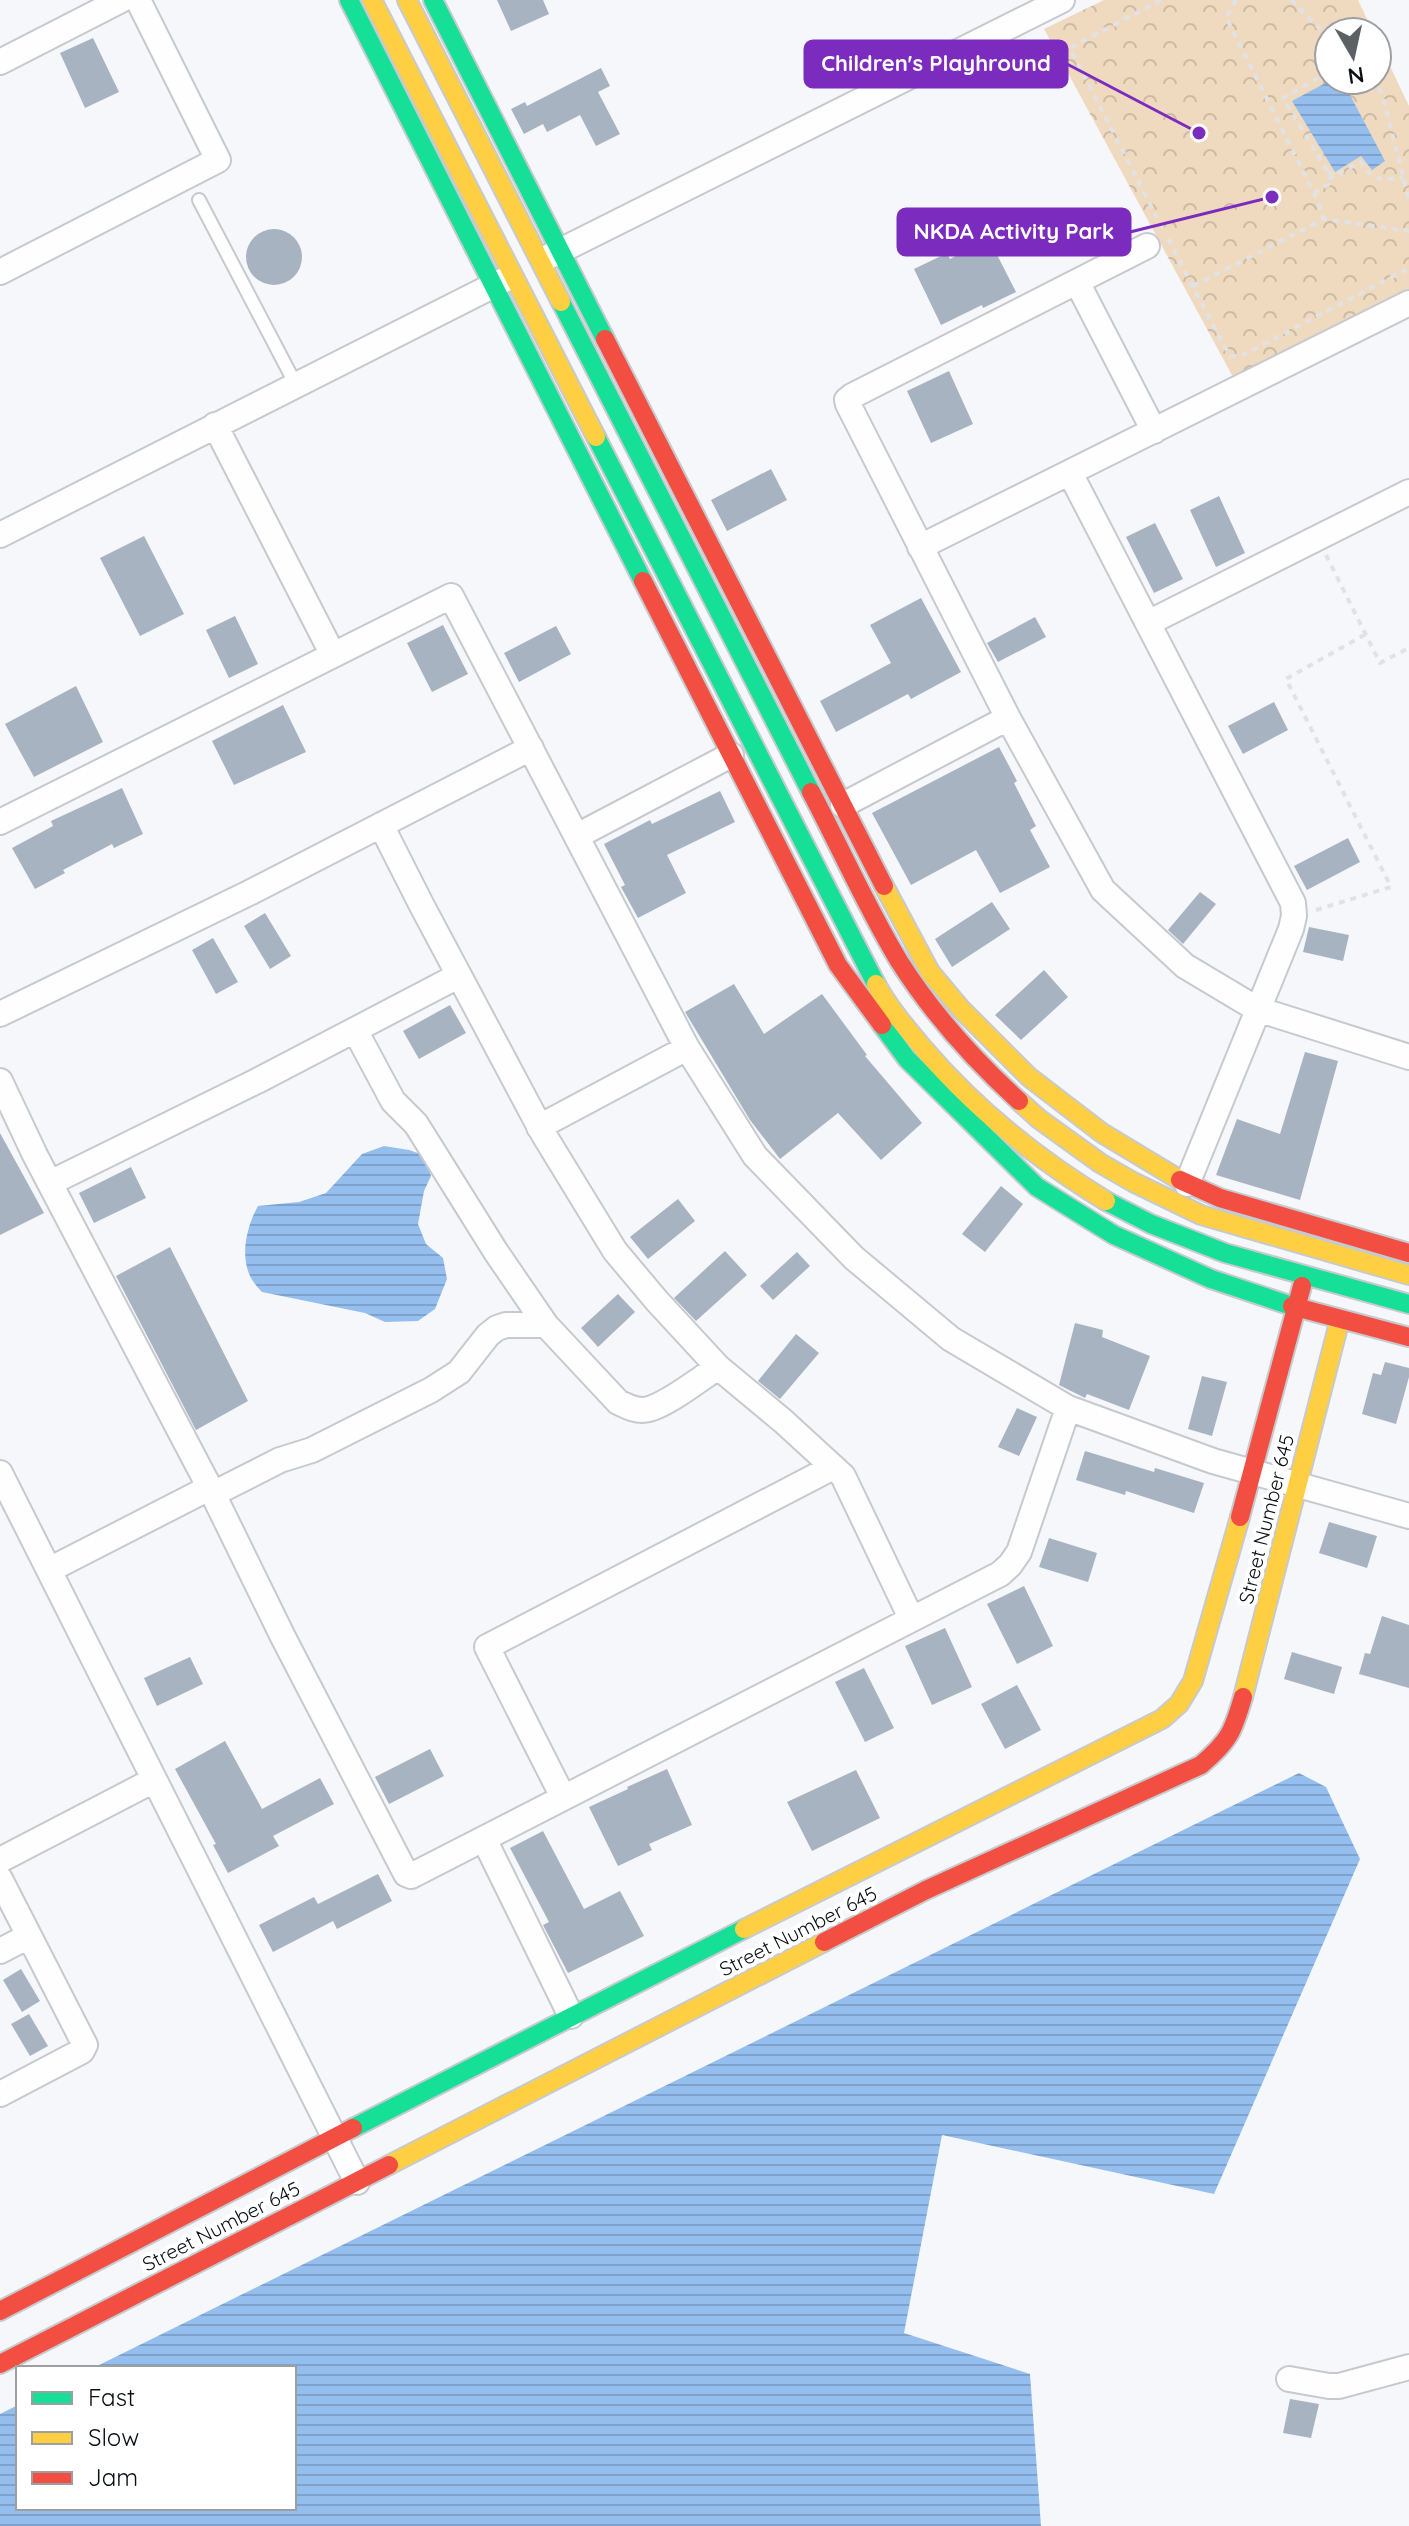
<svg xmlns="http://www.w3.org/2000/svg" width="1409" height="2526" font-family="Quicksand,sans-serif">
<style>
.park{fill:url(#park-crowns)}
.water{fill:url(#water-rules)}
.building{fill:#a7b3c1}
.lines{fill:none;stroke-linecap:round;stroke-linejoin:round}
.lane-casing{stroke:#c6cacf;stroke-width:16}
.street-casing{stroke:#c6cacf;stroke-width:28}
.fast-casing{stroke:#c6cacf;stroke-width:22}
.slow-casing{stroke:#c6cacf;stroke-width:22}
.jam-casing{stroke:#c6cacf;stroke-width:22}
.path{stroke:#e1e2e3;stroke-width:4;stroke-dasharray:6 6;stroke-linecap:butt}
.lane{stroke:#fefefe;stroke-width:12}
.street{stroke:#fefefe;stroke-width:24}
.fast{stroke:#16e098;stroke-width:18}
.slow{stroke:#ffcf43;stroke-width:18}
.jam{stroke:#f24e42;stroke-width:18}
.labels{text-anchor:middle;dominant-baseline:central;stroke-width:8;stroke-linejoin:round;paint-order:stroke}
.street-label{font-size:20px;fill:#0a1016;stroke:#fff}
.leader{fill:none;stroke:#7b2cbf;stroke-width:3}
.callout-dot{fill:#7b2cbf;stroke:#fff;stroke-width:3}
.callout{fill:#7b2cbf;stroke:#7b2cbf;stroke-width:3}
.callout-label{font-size:22px;text-anchor:middle;font-weight:bold;fill:#fff}
</style>
<defs>
<pattern id="park-crowns" width="20" height="18" patternUnits="userSpaceOnUse" patternTransform="scale(2)"><rect width="20" height="18" fill="#efdac0"/><path d="M2 6a3 3 0 1 1 6 0M12 15a3 3 0 1 1 6 0" fill="none" stroke="#ccbaa4"/></pattern>
<pattern id="water-rules" width="6" height="5" patternUnits="userSpaceOnUse" patternTransform="scale(2)"><rect width="6" height="5" fill="#94beee"/><path d="M0 2.5h6" fill="none" stroke="#7ea2cb"/></pattern>
</defs>
<rect width="100%" height="100%" fill="#f5f7fa"/>
<path class="park" d="M1104 0H1358L1373 32H1329V80H1377V39L1409 106V289L1233 377 1044 29Z"/>
<path class="water" d="M1331 80H1342L1385 161 1372 170 1361 156 1335 172 1292 101Z
M384 1146 409 1150 426 1156 431 1176 424 1191 418 1224 426 1244 443 1258 447 1279 435 1309 418 1321 385 1322 365 1313 262 1292C258 1288 253 1282 250 1276 240 1254 247 1226 258 1206L299 1202 326 1193 362 1154Z
M1299 1773 1326 1787 1360 1859 1214 2194 942 2135 904 2333 1030 2374 1041 2526H0V2414L18 2405V2508H294V2368H93Z"/>
<path class="building" d="M497 0H543L549 14 511 31Z
M93 38 119 92 85 108 60 53Z
M601 68 610 86 598 92 620 134 596 146 580 115 547 132 543 124 524 134 511 109 525 102 527 106Z
M246 257a28 28 0 1 1 56 0a28 28 0 1 1-56 0Z
M989 239 1016 292 983 308 982 305 941 325 914 269 947 253 950 259Z
M949 371 973 424 931 443 907 391Z
M771 469 787 500 727 531 711 500Z
M1219 496 1245 553 1216 567 1190 510Z
M1155 523 1183 579 1154 593 1126 537Z
M144 536 184 614 140 636 100 558Z
M921 598 961 672 911 699 908 694 836 732 820 701 891 663 870 625Z
M235 616 258 664 229 678 206 630Z
M1035 617 1046 637 998 662 987 643Z
M443 625 468 674 432 692 407 643Z
M556 626 571 654 519 682 504 653Z
M76 686 103 742 34 777 5 724Z
M1274 702 1288 730 1243 754 1228 726Z
M283 705 306 752 234 785 212 741Z
M999 747 1017 781 1014 783 1036 826 1030 830 1050 867 1000 893 976 850 911 885 872 813Z
M122 788 143 834 114 848 112 844 63 870 65 873 35 889 12 848 53 826 51 821Z
M720 791 735 822 667 855 686 893 638 918 621 887 625 885 604 844 650 820 652 824Z
M1348 838 1360 862 1307 890 1294 866Z
M1200 892 1216 904 1183 944 1168 930Z
M992 902 1010 929 952 967 935 939Z
M265 913 291 956 270 969 244 926Z
M1309 927 1349 935 1343 961 1303 952Z
M213 938 238 982 216 994 192 950Z
M1044 970 1068 997 1021 1040 995 1015Z
M734 984 764 1034 822 994 867 1055 865 1056 922 1123 881 1160 838 1113 780 1159 750 1120 685 1012Z
M450 1005 466 1033 419 1059 403 1031Z
M1305 1052 1338 1061 1300 1200 1216 1175 1237 1119 1280 1134Z
M0 1133 44 1213 0 1235Z
M131 1167 146 1198 94 1223 79 1193Z
M1001 1186 1023 1204 985 1252 962 1234Z
M678 1199 695 1221 648 1259 630 1237Z
M170 1247 248 1401 196 1430 116 1276Z
M725 1251 747 1275 696 1321 674 1298Z
M797 1252 810 1266 773 1300 760 1286Z
M618 1294 635 1312 598 1347 581 1328Z
M1075 1323 1103 1330 1102 1337 1150 1356 1129 1410 1087 1394 1085 1398 1059 1385Z
M796 1334 819 1353 780 1399 758 1381Z
M1385 1362 1409 1368V1377L1396 1424 1362 1414 1373 1373 1381 1375Z
M1202 1376 1227 1382 1212 1436 1188 1429Z
M1017 1408 1037 1417 1019 1456 998 1447Z
M1085 1451 1154 1472 1155 1468 1204 1483 1194 1513 1126 1491 1125 1495 1076 1480Z
M1329 1522 1377 1536 1367 1568 1319 1553Z
M1049 1538 1097 1553 1088 1582 1039 1567Z
M1024 1586 1053 1646 1017 1664 987 1604Z
M1382 1616 1409 1625V1688L1359 1674 1365 1653 1370 1654Z
M945 1628 972 1687 932 1705 905 1646Z
M1292 1652 1342 1667 1334 1694 1284 1679Z
M190 1657 203 1684 157 1706 144 1678Z
M864 1668 894 1728 865 1742 835 1682Z
M1017 1685 1041 1730 1005 1749 981 1704Z
M225 1741 262 1809 320 1778 334 1804 273 1836 279 1846 228 1873 213 1845 216 1844 175 1769Z
M430 1749 444 1776 389 1804 375 1777Z
M667 1769 692 1825 649 1844 652 1850 618 1866 589 1807 628 1789 627 1787Z
M856 1770 880 1818 812 1851 787 1802Z
M543 1831 584 1909 620 1891 644 1936 568 1973 543 1925 549 1922 510 1848Z
M378 1874 392 1901 337 1929 333 1921 273 1952 259 1925 314 1897 318 1904Z
M21 1969 40 2001 22 2012 3 1980Z
M29 2014 48 2046 30 2056 11 2024Z
M1290 2399 1319 2404 1311 2438 1283 2433Z"/>
<g class="lines">
<g class="lane-casing">
<path id="lane" d="M199 200 296 385"/>
</g>
<g class="street-casing">
<path id="street" d="M0 62 121 0
M1147 246 852 396 847 400 848 404 1008 718 1103 890 1185 966 1257 1009 1409 1057
M548 257 1062 0
M0 272 218 160 138 0
M1077 282 1154 431
M215 425 333 655
M1070 473 1293 903 1294 916 1291 929 1187 1184
M0 535 508 278
M920 547 1409 303
M1148 623 1409 492
M843 805 1008 718
M0 822 451 596 687 1048 755 1156 854 1258 951 1339 1068 1408 1213 1461 1409 1516
M381 825 421 904 544 1135 615 1251 657 1301 718 1367 783 1421 843 1476 911 1618
M577 836 731 755
M0 1014 249 893 531 748
M355 1030 393 1101 416 1124 496 1252 546 1325
M0 1081 35 1155 213 1494 283 1637 406 1874 411 1876 1000 1574 1010 1565 1019 1552 1068 1408
M539 1127 687 1048
M50 1183 257 1081 458 976
M0 1473 357 2182
M213 1494 280 1460 312 1450 431 1390 459 1372 488 1335 497 1328 506 1325H546L618 1402C628 1407 638 1412 649 1409 668 1404 700 1379 718 1367
M49 1570 209 1488
M563 1797 487 1647 833 1467
M484 1839 571 2016
M0 1860 154 1780
M0 1879 85 2045 82 2051 0 2094
M0 1951 29 1936
M1289 2379 1329 2386H1339L1409 2367"/>
</g>
<g class="fast-casing">
<path id="fast" d="M349 0 643 581
M433 0 605 339
M561 302 811 792
M596 437 876 984
M882 1025 907 1059 1037 1187 1114 1235 1211 1279 1292 1306
M1106 1201 1151 1224 1225 1253 1409 1304
M353 2128 744 1929"/>
</g>
<g class="slow-casing">
<path id="slow" d="M372 0 596 437
M407 0 561 302
M884 886 930 972 961 1009 1029 1077 1102 1133 1180 1180
M876 984C888 1007 907 1029 923 1048 976 1110 1037 1159 1106 1201
M1019 1101 1039 1119 1100 1163 1133 1182 1201 1215 1409 1275
M1243 1697 1340 1319
M744 1929 1162 1719 1179 1704 1193 1681 1240 1517
M389 2165 824 1942"/>
</g>
<g class="jam-casing">
<path id="jam" d="M605 339 884 886
M643 581 838 965 882 1025
M811 792C840 847 867 908 899 961 932 1013 973 1059 1019 1101
M1180 1180 1220 1198 1409 1253
M1292 1306 1409 1337
M1240 1517 1302 1286
M824 1942 926 1890 1201 1765C1229 1741 1233 1732 1243 1697
M0 2311 353 2128
M0 2364 389 2165"/>
</g>
<path class="path" d="M1161 0 1070 48 1164 231
M1236 0 1226 17 1314 193 1324 219
M1291 0 1329 38
M1329 72 1283 98 1328 172 1330 178 1334 176
M1370 80 1382 93 1409 200
M1328 172 1334 176 1361 162C1375 183 1380 180 1403 178
M1314 193 1331 183 1332 178
M1168 239 1224 346 1231 356 1239 357 1409 268
M1193 286 1324 219 1409 231
M1326 555 1380 663 1409 648
M1316 910 1391 887 1286 679 1366 634"/>
<use href="#lane" class="lane"/>
<use href="#street" class="street"/>
<use href="#fast" class="fast"/>
<use href="#slow" class="slow"/>
<use href="#jam" class="jam"/>
</g>
<g class="labels">
<g class="street-label">
<text transform="translate(1266 1519) rotate(-76)">Street Number 645</text>
<text transform="translate(798 1931) rotate(-27)">Street Number 645</text>
<text transform="translate(221 2226) rotate(-27)">Street Number 645</text>
</g>
</g>
<path class="leader" d="M1199 133L1067 64M1272 197L1130 232"/>
<g class="callout-dot">
<circle cx="1199" cy="133" r="8"/>
<circle cx="1272" cy="197" r="8"/>
</g>
<g class="callout">
<rect x="805" y="41" width="262" height="46" rx="8"/>
<rect x="898" y="209" width="232" height="46" rx="8"/>
</g>
<g class="callout-label">
<text x="936" y="71">Children's Playhround</text>
<text x="1014" y="239">NKDA Activity Park</text>
</g>
<rect x="16" y="2366" width="280" height="144" fill="#ffffff" stroke="#9d9fa2" stroke-width="2"/>
<rect x="32" y="2392" width="40" height="12" fill="#16e098" stroke="#9d9fa2" stroke-width="2"/>
<text x="88" y="2406" font-size="24" fill="#0a1016">Fast</text>
<rect x="32" y="2432" width="40" height="12" fill="#ffcf43" stroke="#9d9fa2" stroke-width="2"/>
<text x="88" y="2446" font-size="24" fill="#0a1016">Slow</text>
<rect x="32" y="2472" width="40" height="12" fill="#f24e42" stroke="#9d9fa2" stroke-width="2"/>
<text x="88" y="2486" font-size="24" fill="#0a1016">Jam</text>
<g transform="translate(1353 56) rotate(171)"><circle r="38" fill="#ffffff" stroke="#9d9fa2" stroke-width="2"/>
<path d="M0-6L14 30L0 20L-14 30Z" fill="#5c6166"/>
<text y="-12" font-size="22" font-weight="bold" text-anchor="middle" fill="#0a1016">N</text>
</g>
</svg>
